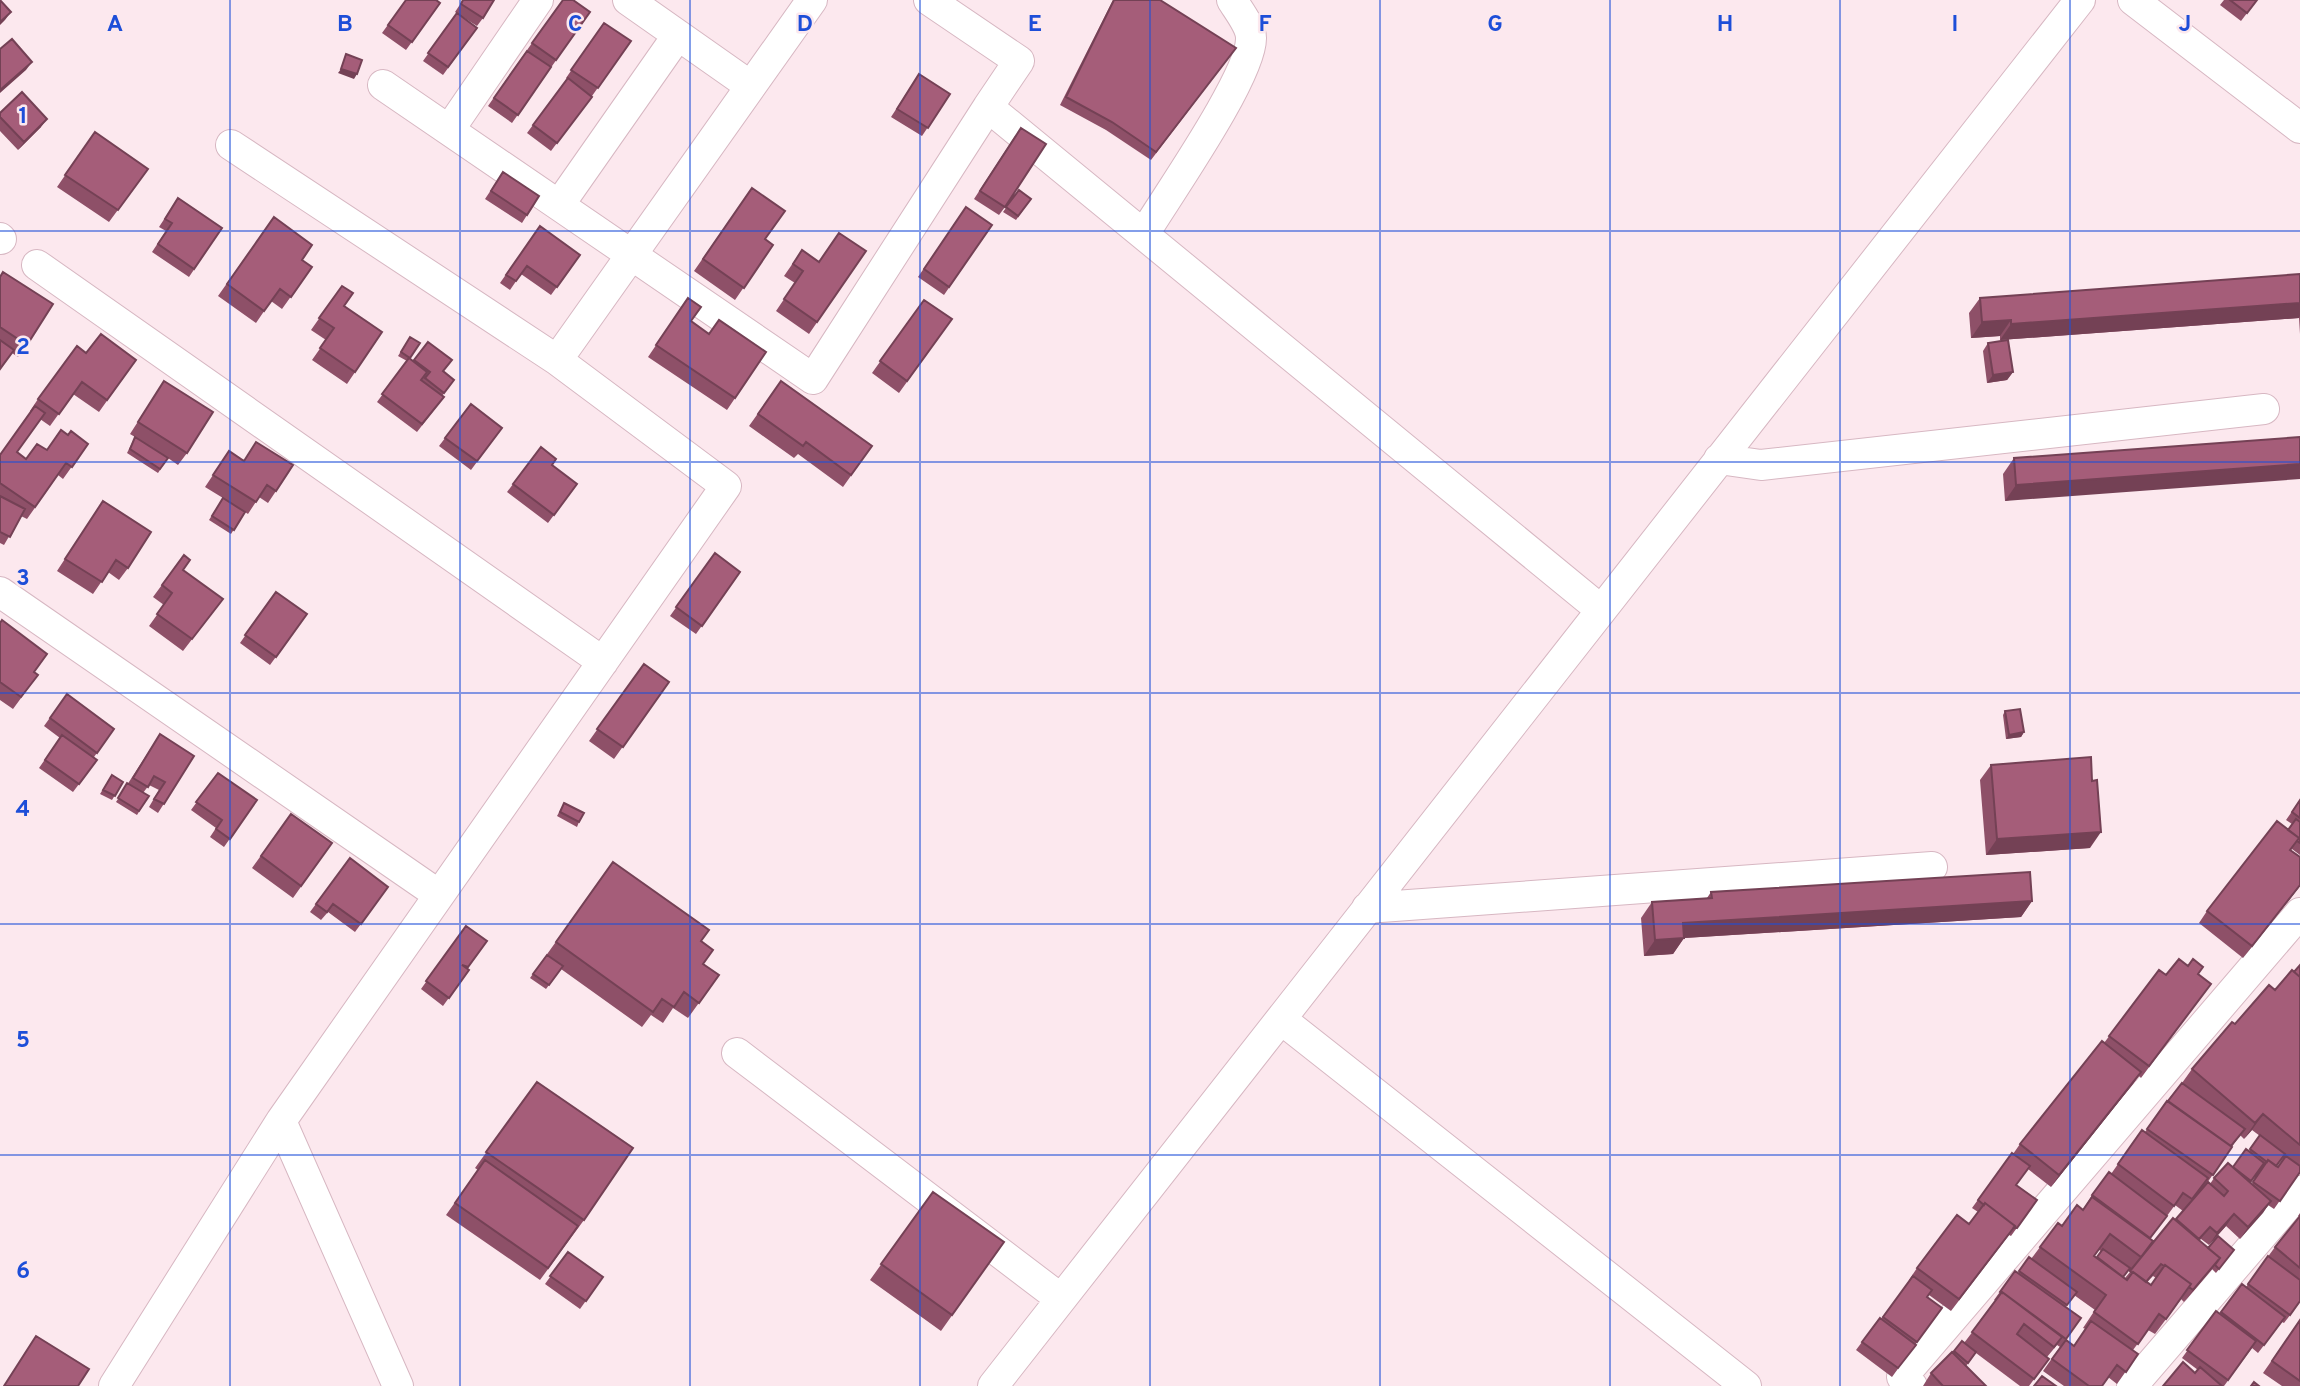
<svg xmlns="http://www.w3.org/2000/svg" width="2300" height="1386" font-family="Overpass,sans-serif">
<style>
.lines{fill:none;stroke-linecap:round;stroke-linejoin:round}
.minor-casing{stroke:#d7b7c2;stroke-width:32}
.minor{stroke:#fff;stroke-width:30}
.wall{fill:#8e5068;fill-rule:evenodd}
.shaded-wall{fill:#744155}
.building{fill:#a55d79;stroke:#744155;stroke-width:2}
.grid{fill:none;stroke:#1d4ed8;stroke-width:2;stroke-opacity:0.55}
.grid-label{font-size:23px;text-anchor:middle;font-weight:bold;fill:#1d4ed8;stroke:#fce8ee;stroke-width:5;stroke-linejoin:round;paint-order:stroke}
</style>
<rect width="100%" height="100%" fill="#fce8ee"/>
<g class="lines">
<g class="minor-casing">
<path id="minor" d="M628 0 749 85
M929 0 1019 61 988 107
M2133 0 2300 128
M383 85 813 379 988 107 1601 610
M449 130 538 0
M231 145 557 360
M559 205 678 35
M1144 234C1167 196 1252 75 1251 38 1251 26 1238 10 1232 0
M0 238 1 239
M37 265 603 662
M1719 459 1761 465 2264 409
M0 592 439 895
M1367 908 1932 867
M1282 1020 1746 1386
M737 1053 1061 1299
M114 1386 281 1121
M398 1386 281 1121 726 486 557 360 812 0
M993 1386 2080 0
M1912 1386 1902 1377 2300 913
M2132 1386 2300 1191"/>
</g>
<use href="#minor" class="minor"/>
</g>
<path class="wall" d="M406 0 440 3 406 50 382 33Z
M463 0 483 18 477 26 455 12Z
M1113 0H1160L1236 48 1151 160 1106 130 1060 105Z
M2224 0H2257L2241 21 2220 5Z
M590 12 512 123 488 106 532 43Z
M457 13 477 28 443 75 423 61Z
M604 23 631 41 592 96 551 151 527 133 567 79 566 78Z
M919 74 950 94 922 136 891 117Z
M0 113 41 127 18 150 0 131Z
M95 132 148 169 109 222 57 187Z
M1015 136 1005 207 999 215 974 199Z
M503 172 539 196 522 223 485 199Z
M752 188 765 239 773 245 735 300 694 271Z
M1019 190 1031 199 1016 220 1003 212Z
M178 198 222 228 189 277 152 252 166 231 159 227Z
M966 207 992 225 944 295 918 277Z
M274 217 302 260 312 267 282 309 271 301 256 323 218 296Z
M540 226 580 255 551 295 521 274 510 290 500 283Z
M802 250 819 262 866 251 809 334 776 311 795 283 784 276Z
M2300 274V334L2299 318 2000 340V336L1971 338 1969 313 1980 298Z
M0 276 27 345 18 357 12 353 0 369Z
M342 286 344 306 382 332 347 384 312 360 326 340 311 330Z
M688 298 691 321 709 334 766 352 727 410 648 357Z
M924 300 952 319 899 393 872 373Z
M410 337V359L413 361 428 342 443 371 454 380 442 396 444 397 417 432 377 402 407 361 398 356Z
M1988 343 2013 372 2007 380 1987 383 1983 351Z
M86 353 136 360 99 412 73 394 50 426 40 419 17 452 26 459 47 450 68 435 88 444 63 479 58 475 27 519 21 516 4 545 0 543V455L31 412 30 411 38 399Z
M164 381 187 453 178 465 168 458 158 473 127 453 135 437 130 434Z
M781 381 872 446 843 487 798 454 794 458 749 426Z
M471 404 502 428 471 470 439 446Z
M2300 437 2005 501 2003 474 2014 458Z
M541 447 552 465 577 484 548 523 507 492Z
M229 451 276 491 268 503 259 497 248 514 245 512 231 534 209 520 223 498 205 487Z
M95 513 128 568 119 580 108 572 93 594 57 571Z
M715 553 740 572 696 634 670 616Z
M184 555 183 570 223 599 183 651 149 626 164 605 153 597Z
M276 592 307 614 270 665 240 643Z
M0 623 34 672 38 675 13 709 0 700Z
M644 664 669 682 614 759 589 741Z
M67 694 114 729 94 757 97 760 73 792 39 768 60 738 44 726Z
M2005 711 2024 732 2021 737 2006 739 2003 715Z
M160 734 194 756 158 813 149 807 159 790 149 785 143 793 149 796 137 815 116 802Z
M1991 765 2092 781 2090 848 1986 855 1980 780Z
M218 773 257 800 224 847 210 837 216 828 191 810Z
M112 775 123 782 112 800 100 794Z
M2300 800V855L2292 849 2291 850 2300 857V886L2243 958 2199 923 2207 911 2288 830 2292 824 2286 820Z
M564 803 579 822 577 827 557 816Z
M291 814 332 843 293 898 252 868Z
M350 858 388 887 355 932 328 912 321 920 310 912Z
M613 862 701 941 703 964 719 975 688 1018 673 1008 663 1023 651 1015 642 1027 561 969 546 989 530 978Z
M1711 892 2032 901 2021 917 1684 938 1673 954 1644 956 1641 918 1652 902 1707 898Z
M466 926 467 968 469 970 443 1006 421 989Z
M2300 965V1172L2274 1209 2268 1205 2240 1239 2226 1226 2209 1245 2201 1239 2199 1241 2208 1248 2234 1250 2216 1273 2212 1269 2184 1302 2181 1299 2155 1334 2148 1330 2133 1350 2138 1354 2117 1384 2108 1377 2102 1386H2064L2043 1371 2060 1347 2057 1345 2047 1357 2049 1359 2029 1386H2020L1976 1353 1966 1366 1986 1386H1923L1931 1373 1953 1353 1962 1341 1964 1343 1996 1301 1994 1300 2015 1271 2018 1273 2029 1257 2031 1259 2058 1223 2062 1226 2083 1210 2092 1195 2111 1174 2142 1130 2145 1132 2167 1101 2182 1083 2192 1069 2235 1024 2275 990 2294 972ZM2252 1130 2260 1136 2249 1151 2233 1167 2214 1178 2210 1184 2205 1186 2240 1135 2244 1139ZM2283 1156 2285 1158 2278 1167 2276 1166ZM2263 1165 2264 1166 2252 1184 2250 1182ZM2202 1186 2204 1187 2187 1207ZM2175 1205 2183 1211 2141 1257 2150 1239ZM2099 1250 2101 1251 2097 1257 2094 1256ZM2128 1270 2130 1272 2125 1278 2123 1277ZM2153 1276 2156 1278 2151 1285 2147 1282ZM2074 1295 2095 1310 2083 1328 2086 1329 2074 1346 2066 1340V1307Z
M2159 970 2166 975 2198 974 2211 984 2141 1078 2139 1076 2051 1187 2028 1169 2016 1185 2037 1200 2011 1236 2009 1235 1951 1311 1929 1295 1927 1297 1942 1308 1892 1377 1856 1350 1880 1318 1881 1319 1910 1280H1909L1917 1268 1969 1224 1978 1212 1972 1208 2012 1153 2013 1154 2020 1144 2104 1043Z
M537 1082 584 1220 540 1280 446 1215 478 1170 475 1168Z
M933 1192 1004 1242 941 1331 870 1280Z
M2300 1213V1302L2284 1323 2282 1322 2258 1353 2252 1348 2224 1386H2163L2195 1373 2198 1370 2182 1358 2216 1311 2219 1314 2242 1284 2246 1287 2275 1247 2300 1217 2298 1216Z
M568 1252 603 1277 580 1309 545 1284Z
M2300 1320V1386H2282L2263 1373Z"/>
<path class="shaded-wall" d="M11 12 5 20 0 25V22Z
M32 62 26 70 0 93V90Z
M341 69 357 74 354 79 338 73Z
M47 119 41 127 18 150 24 142Z
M2300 303V316L2299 318 2000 340 2011 324Z
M2011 320 2000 336 1971 338 1982 322Z
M2013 372 2007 380 1987 383 1993 375Z
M2300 464V479L2005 501 2016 485Z
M2024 732 2021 737 2006 739 2009 735Z
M2101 832 2090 848 1986 855 1997 839Z
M2300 885V886L2243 958 2252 946Z
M2032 901 2021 917 1684 938 1673 954 1644 956 1655 940 1683 923Z
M2141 1072 2133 1084 2051 1187 2059 1175Z
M2263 1114 2252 1130 2244 1139 2255 1123Z
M2271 1201 2263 1213 2240 1239 2248 1227Z
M2234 1214 2226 1226 2209 1245 2217 1233Z
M2220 1258 2211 1270 2184 1302 2193 1290Z"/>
<path class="building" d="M0 0 11 12 0 22Z
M406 0H436L440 3 412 42 388 25Z
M463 0H494L483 18 461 4Z
M563 0H573L590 12 556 60 532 43Z
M1114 0H1160L1236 48 1156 152 1112 122 1066 97Z
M2230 0H2257L2247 13Z
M457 13 477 28 448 67 428 53Z
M604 23 631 41 598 88 571 70Z
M12 39 32 62 0 90V49Z
M527 51 551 67 518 115 494 98Z
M346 54 362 60 357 74 341 69Z
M919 74 950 94 928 128 897 109Z
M568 78 592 97 557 143 533 125Z
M22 92 47 119 24 142 0 117V113Z
M1021 128 1046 144 1005 207 980 191Z
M95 132 148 169 118 210 65 175Z
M503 172 539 196 527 215 491 191Z
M752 188 785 211 765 239 773 245 744 288 703 259Z
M1019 190 1031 199 1018 216 1006 207Z
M178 198 222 228 194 269 158 244 172 223 165 219Z
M966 207 992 225 949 287 924 269Z
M274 217 312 245 302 260 312 267 291 297 280 289 264 311 227 284Z
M540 226 580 255 557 287 527 266 516 281 506 275Z
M839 233 866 251 817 322 784 299 803 271 793 264 802 250 819 262Z
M3 272 53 304 27 345 0 327V277Z
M2300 274V303L2011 324V320L1982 322 1980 298Z
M342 286 353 293 344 306 382 332 355 372 320 348 334 328 319 318Z
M688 298 701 307 691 321 709 334 719 320 766 352 735 398 656 345Z
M924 300 952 319 907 381 880 361Z
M101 334 136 360 107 400 82 382 59 414 38 399 77 346 86 353Z
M410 337 420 343 410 358 401 352Z
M0 340 14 350 0 369Z
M2008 340 2013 372 1993 375 1988 343Z
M428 342 452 360 443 371 454 380 444 393 425 378 430 372 414 360Z
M409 358 427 372 421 380 444 397 422 424 382 394Z
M164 381 213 412 187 453 138 422Z
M781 381 872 446 851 475 806 442 803 446 758 414Z
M471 404 502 428 477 461 445 438Z
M35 406 45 413 17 452 26 459 37 444 47 450 61 430 68 435 71 431 88 444 72 467 66 463 35 507 0 483V455Z
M135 437 168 458 160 469 130 449Z
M2300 437V464L2016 485 2014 458Z
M256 442 293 465 276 491 267 485 256 502 213 475 229 451 244 461Z
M541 447 556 459 552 465 577 484 554 515 513 484Z
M0 496 25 509 10 537 0 532Z
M223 498 245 512 234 530 212 516Z
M103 501 151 532 128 568 116 560 102 582 65 559Z
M715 553 740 572 702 626 676 607Z
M184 555 190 560 183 570 223 599 192 639 157 614 172 593 162 585Z
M276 592 307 614 276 657 245 635Z
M2 620 47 654 34 672 38 675 21 697 0 682V623Z
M644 664 669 682 623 747 597 729Z
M67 694 114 729 97 753 50 718Z
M2020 709 2024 732 2009 735 2005 711Z
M160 734 194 756 164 804 154 799 165 782 154 776 148 787 133 778Z
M62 735 97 760 79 784 45 760Z
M2091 757 2092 781 2097 780 2101 832 1997 839 1991 765Z
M218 773 257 800 230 839 216 829 222 820 196 802Z
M112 775 123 782 115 796 103 790Z
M127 783 149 796 139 811 118 798Z
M2300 800V818L2292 812Z
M564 803 584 813 579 822 560 812Z
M291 814 332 843 301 886 261 856Z
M2296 819 2300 822V843L2297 841 2299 838 2288 830Z
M2277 821 2299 838 2290 850 2300 857V885L2252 946 2207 911Z
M350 858 388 887 361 924 333 904 327 912 316 904Z
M613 862 709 930 701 941 713 950 703 964 719 975 699 1003 684 992 674 1007 662 999 653 1012 556 942Z
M2030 872 2032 901 1683 923 1684 938 1655 940 1652 902 1712 898 1711 892Z
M466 926 487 941 468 967 462 965 469 970 449 998 426 981Z
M547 955 563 966 549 985 533 974Z
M2179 959 2188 966 2193 959 2203 967 2198 974 2211 984 2149 1066 2109 1036 2159 970 2166 975Z
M2300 965V977L2294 972Z
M2292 970 2300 977V1145L2263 1114 2255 1123 2192 1069 2232 1022 2235 1024 2269 985 2275 990Z
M2102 1041 2141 1072 2059 1175 2020 1144Z
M537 1082 633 1148 584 1220 486 1152Z
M2182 1083 2245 1129 2231 1146 2168 1101Z
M2167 1101 2232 1147 2213 1175 2147 1129Z
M2142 1130 2208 1178 2192 1199 2183 1193 2174 1206 2118 1164Z
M2260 1135 2285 1154 2276 1166 2268 1160 2267 1162 2250 1149Z
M2246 1149 2264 1163 2251 1181 2233 1167Z
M2012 1153 2030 1166 2016 1185 2037 1200 2017 1228 2014 1227 2015 1226 1985 1203 1984 1205 1978 1200Z
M2286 1156 2300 1166V1172L2280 1201 2253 1182 2268 1160 2278 1167Z
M485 1160 578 1226 548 1268 455 1203Z
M2228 1163 2271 1201 2248 1227 2234 1214 2217 1233 2210 1227 2199 1239 2176 1219 2208 1182 2224 1196 2228 1191 2214 1178Z
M2109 1172 2167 1216 2150 1238 2092 1195Z
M933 1192 1004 1242 952 1315 881 1264Z
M2092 1197 2153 1241 2141 1257 2110 1234 2094 1256 2127 1280 2133 1272 2151 1285 2165 1265 2191 1284 2166 1319 2159 1314 2138 1344 2094 1312 2106 1295 2040 1247 2058 1223 2062 1226 2077 1205 2083 1210Z
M1985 1203 2015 1226 1959 1299 1917 1268 1957 1215 1969 1224Z
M2300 1216V1268L2275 1247Z
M2173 1218 2220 1258 2193 1290 2189 1287 2191 1284 2165 1265 2164 1266 2161 1264 2146 1282 2133 1272 2132 1273 2130 1271Z
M2218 1236 2234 1250 2219 1269 2215 1265 2220 1258 2208 1248Z
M2103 1249 2130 1268 2123 1277 2097 1257Z
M568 1252 603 1277 586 1301 550 1276Z
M2268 1256 2300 1280V1301L2290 1315 2248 1284Z
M2029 1257 2077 1292 2067 1305 2019 1271Z
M2015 1271 2081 1318 2066 1339 2002 1292V1293L2000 1292Z
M1913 1276 1932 1290 1927 1297 1942 1308 1917 1342 1883 1317Z
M2242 1284 2285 1317 2264 1345 2221 1312Z
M2002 1292 2062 1337 2054 1347 2024 1324 2017 1334 2049 1359 2034 1379 1972 1332Z
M2216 1311 2256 1341 2228 1380 2187 1350Z
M1880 1318 1916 1345 1898 1368 1862 1342Z
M2300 1320V1381L2272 1361Z
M2091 1321 2138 1354 2126 1372 2117 1365 2102 1386H2089L2052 1359 2066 1340 2074 1346Z
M36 1336 89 1369 78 1386H4Z
M1962 1341 1976 1352 1968 1363 1954 1351Z
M1952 1352 1986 1386H1943L1931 1373Z
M2183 1362 2195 1373 2200 1367 2222 1386H2163Z
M2042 1376 2056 1386H2034Z
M2254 1382 2259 1386H2251Z"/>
<path class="grid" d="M230 0V1386M460 0V1386M690 0V1386M920 0V1386M1150 0V1386M1380 0V1386M1610 0V1386M1840 0V1386M2070 0V1386M0 231H2300M0 462H2300M0 693H2300M0 924H2300M0 1155H2300"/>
<g class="grid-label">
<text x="115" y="31">A</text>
<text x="345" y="31">B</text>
<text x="575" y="31">C</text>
<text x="805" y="31">D</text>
<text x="1035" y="31">E</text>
<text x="1265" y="31">F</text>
<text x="1495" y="31">G</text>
<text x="1725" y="31">H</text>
<text x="1955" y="31">I</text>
<text x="2185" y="31">J</text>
<text x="23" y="123">1</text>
<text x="23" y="354">2</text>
<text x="23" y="585">3</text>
<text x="23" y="816">4</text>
<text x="23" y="1047">5</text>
<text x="23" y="1278">6</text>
</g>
</svg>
